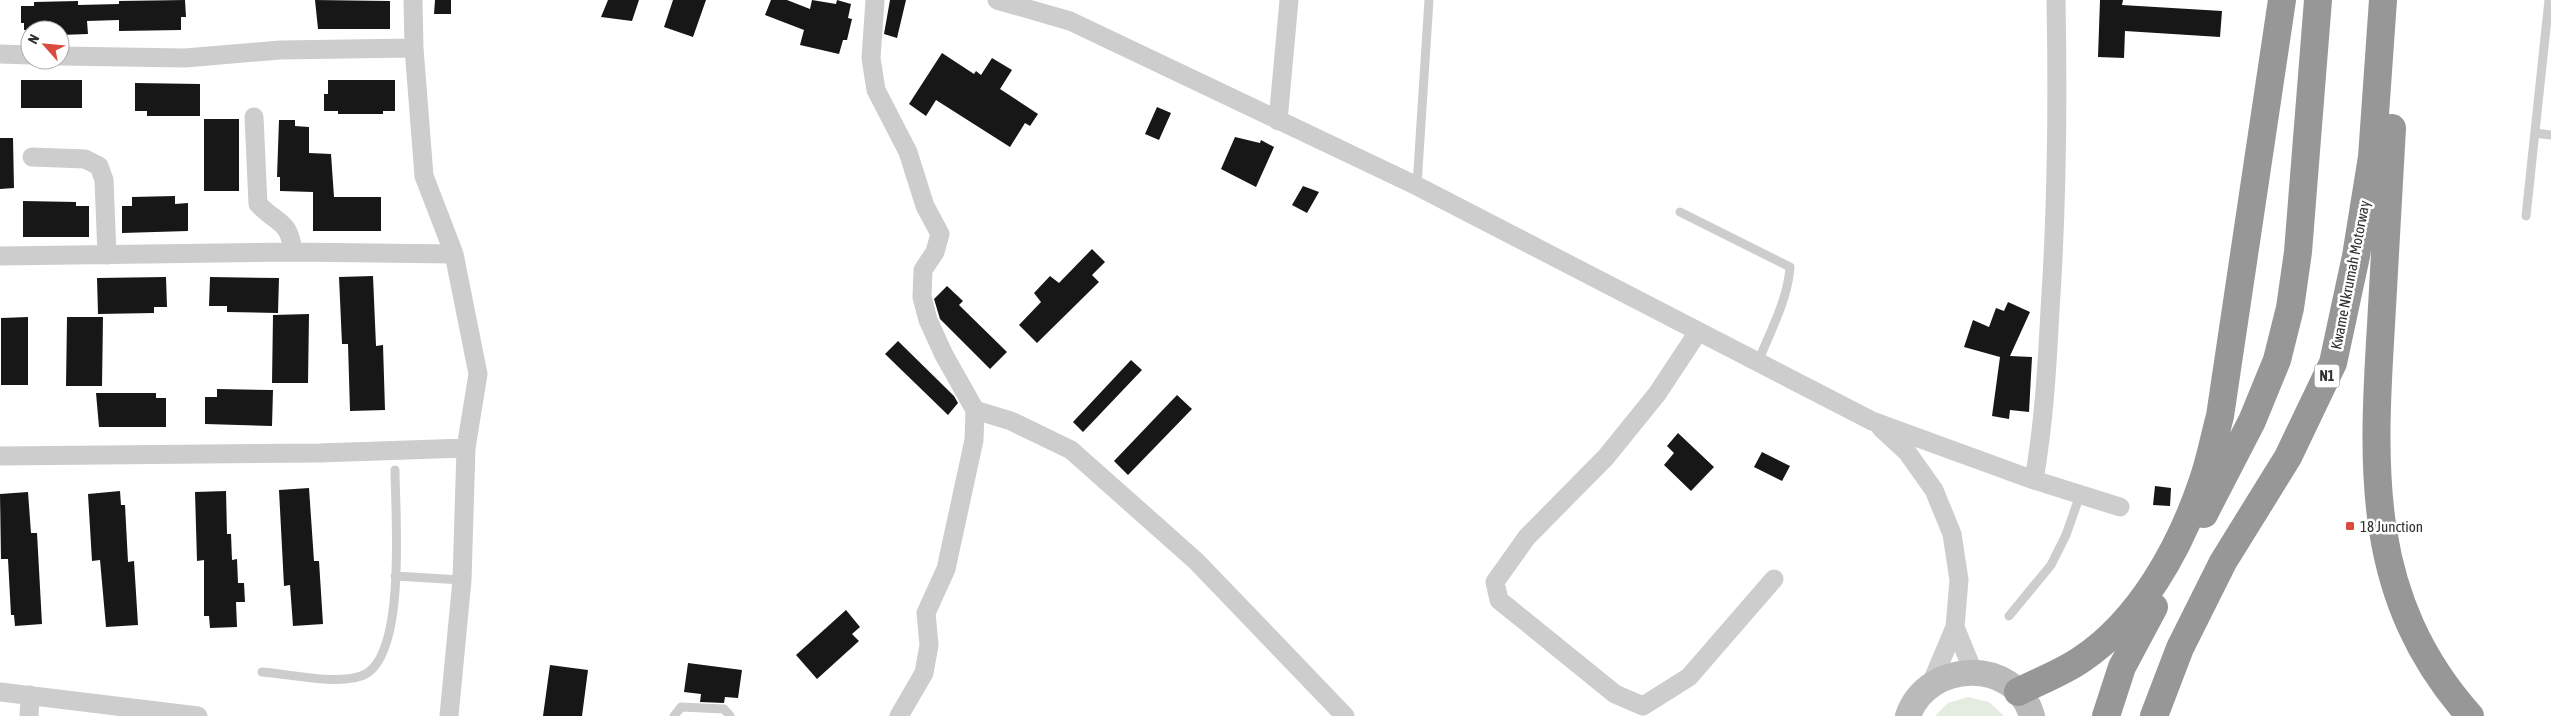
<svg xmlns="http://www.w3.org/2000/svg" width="2551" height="716" font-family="'Asap Condensed',sans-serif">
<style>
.green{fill:#e4ecdf}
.building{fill:#171717}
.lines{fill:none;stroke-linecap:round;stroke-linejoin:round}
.lane{stroke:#cdcdcd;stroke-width:9}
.street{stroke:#cdcdcd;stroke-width:19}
.secondary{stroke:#bababa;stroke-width:26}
.highway{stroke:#979797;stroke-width:28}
.poi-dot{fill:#d94b3f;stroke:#fff;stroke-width:2}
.labels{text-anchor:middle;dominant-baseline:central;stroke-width:5;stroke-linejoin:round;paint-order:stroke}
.shield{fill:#fff;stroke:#6e6e6e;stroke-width:1}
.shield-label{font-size:14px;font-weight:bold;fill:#303030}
.street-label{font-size:15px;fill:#303030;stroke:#fff}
.poi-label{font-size:15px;fill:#303030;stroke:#fff;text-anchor:start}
</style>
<rect width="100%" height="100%" fill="#fff"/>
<path class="green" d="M1968 697 1989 702 2004 716H1935L1948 703Z"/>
<path class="building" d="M185 0 186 17H181V30L119 31V20L87 21 88 34 60 35V30H24V23H21V6H34V2L78 1V5L119 4V1Z
M315 0 390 1V29H318Z
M435 0H451V14H434Z
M608 0H639L632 21 601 17Z
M673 0H706L693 37 664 27Z
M771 0H787L810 9 812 0 836 4 837 0 851 4 848 18 852 19 847 40H843L839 54 800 45 804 30 765 15Z
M890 0H906L897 38 884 34Z
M2100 0H2123L2122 5 2222 11 2220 37 2125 31 2124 58 2098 57Z
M942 53 974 74 976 71 981 75 992 58 1012 70 1000 89 1038 114 1030 126 1025 123 1010 147 936 100 926 116 909 104Z
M21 80H82V108H21Z
M328 80H395V111H383V114H338V111H324V94H328Z
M135 83 200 84V116H147V111H135Z
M1157 107 1171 113 1159 140 1145 134Z
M204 119H239V191H204Z
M279 120H295V126L309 127V153L331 154 334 197H381V231H313V192L280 191V177H277Z
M1235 137 1260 143 1261 140 1274 147 1256 187 1221 169Z
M0 138H13L14 188 0 189Z
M1303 186 1319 192 1307 213 1292 205Z
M175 196V204L188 203V231L122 233V206H132V197Z
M23 201 76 202V206H89V237H23Z
M1092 249 1105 262 1092 275 1099 282 1037 343 1019 325 1041 302 1034 293 1050 276 1059 283Z
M373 276 376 346 383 345 385 410 350 411 348 344H342L339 277Z
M166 277 167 307H154V313L98 314 97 278Z
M210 277 279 278 278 313 227 312V306H209Z
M947 286 963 301 959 305 1007 352 990 369 940 319 934 299Z
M2008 302 2030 312 2010 356 2032 357 2029 412 2010 410 2009 419 1992 416 2000 357 1964 347 1973 320 1989 327 1996 308 2004 311Z
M309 314 308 383H272L273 315Z
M28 317V385H1V318Z
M67 317H103L102 386H66Z
M898 341 954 396 958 403 948 415 885 354Z
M1131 360 1142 370 1083 432 1073 422Z
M217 389 273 390 272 426 205 424V397H217Z
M96 393H156V398H166V427H99Z
M1177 395 1192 409 1128 475 1114 461Z
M1678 433 1714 467 1691 491 1664 465 1674 453 1667 446Z
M1762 452 1790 466 1782 481 1754 467Z
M2155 486 2171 488 2170 506 2153 505Z
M309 488 314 561H319L323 624 293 626 290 585 284 586 279 490Z
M120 491 121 505H125L128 562 134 561 138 625 106 627 100 560 92 561 88 494Z
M226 491 227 534H231L232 560 237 559 238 583H244L245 602H236L237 627 210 628 209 616H204V560L197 561 195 492Z
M28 492 31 533H37L42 624 15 626 14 615H11L8 559H1L0 494Z
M846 610 860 627 852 634 859 641 817 679 796 655Z
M688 663 742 670 738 698 725 697 724 703 700 702 701 694 684 692Z
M550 665 588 670 582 716H543Z"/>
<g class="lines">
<path class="lane" d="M2535 133 2551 135
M1417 185 1429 0
M1680 212 1790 267C1788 299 1770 332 1758 362
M2526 216 2549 0
M395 576 462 580
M2009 616 2051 565 2066 535 2080 495
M262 672C290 674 334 685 361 676 408 661 395 511 395 470
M674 716 681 707 724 709 730 716"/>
<path class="street" d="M413 0 414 48 424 176 454 254 478 374 466 448 462 580 449 716
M875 0 871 58 876 90 908 152 925 206 940 234 935 252 923 270 922 297 928 320 944 355 975 410 974 440 946 569 926 613 929 645 924 673 899 716
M997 0 1070 21 1417 186 1872 421 2034 480 2120 507
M0 54 30 55
M60 56 185 58 280 50 414 48
M254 117 258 204C278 225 289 219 293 252
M1278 121 1289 0
M32 157 85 159 99 166 104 180 107 255
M0 256 293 252 454 254
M1698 332 1657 394 1606 457 1527 537 1495 582 1499 600 1615 694 1643 706 1689 677 1774 579
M975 410 1011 421 1071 450 1196 561 1345 716
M1881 428 1907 452 1934 490 1952 534 1959 580 1955 627 1931 684
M0 456 319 453 466 448
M2034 480C2044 422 2047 368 2050 310 2057 207 2058 103 2056 0
M1955 627 1973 671
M0 692 198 716
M29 716 30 695"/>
<path class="secondary" d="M1908 716C1927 660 2015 657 2032 716"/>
<path class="highway" d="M2392 128C2388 194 2385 260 2381 325 2372 472 2366 599 2470 716
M2204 514 2252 421 2277 360 2290 308 2298 252 2318 0
M2018 692C2039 681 2062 673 2082 659 2140 620 2180 548 2202 483 2210 461 2214 438 2220 416L2282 0
M2106 716 2122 667 2154 607
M2154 716 2180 648 2223 562 2288 457 2333 363 2356 256 2372 157 2383 0"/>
</g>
<rect class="poi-dot" x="2345" y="521" width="10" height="10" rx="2.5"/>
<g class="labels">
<rect class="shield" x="2314.5" y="364.5" width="25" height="23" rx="4"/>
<g class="shield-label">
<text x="2327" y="376">N1</text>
</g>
<g class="street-label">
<text transform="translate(2350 275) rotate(-79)">Kwame Nkrumah Motorway</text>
</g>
<g class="poi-label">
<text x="2360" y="526">18 Junction</text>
</g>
</g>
<g transform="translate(45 45) rotate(297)"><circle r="24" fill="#ffffff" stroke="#acacac"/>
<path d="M0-4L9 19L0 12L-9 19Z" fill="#d94b3f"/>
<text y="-8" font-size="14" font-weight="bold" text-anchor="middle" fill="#303030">N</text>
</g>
</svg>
